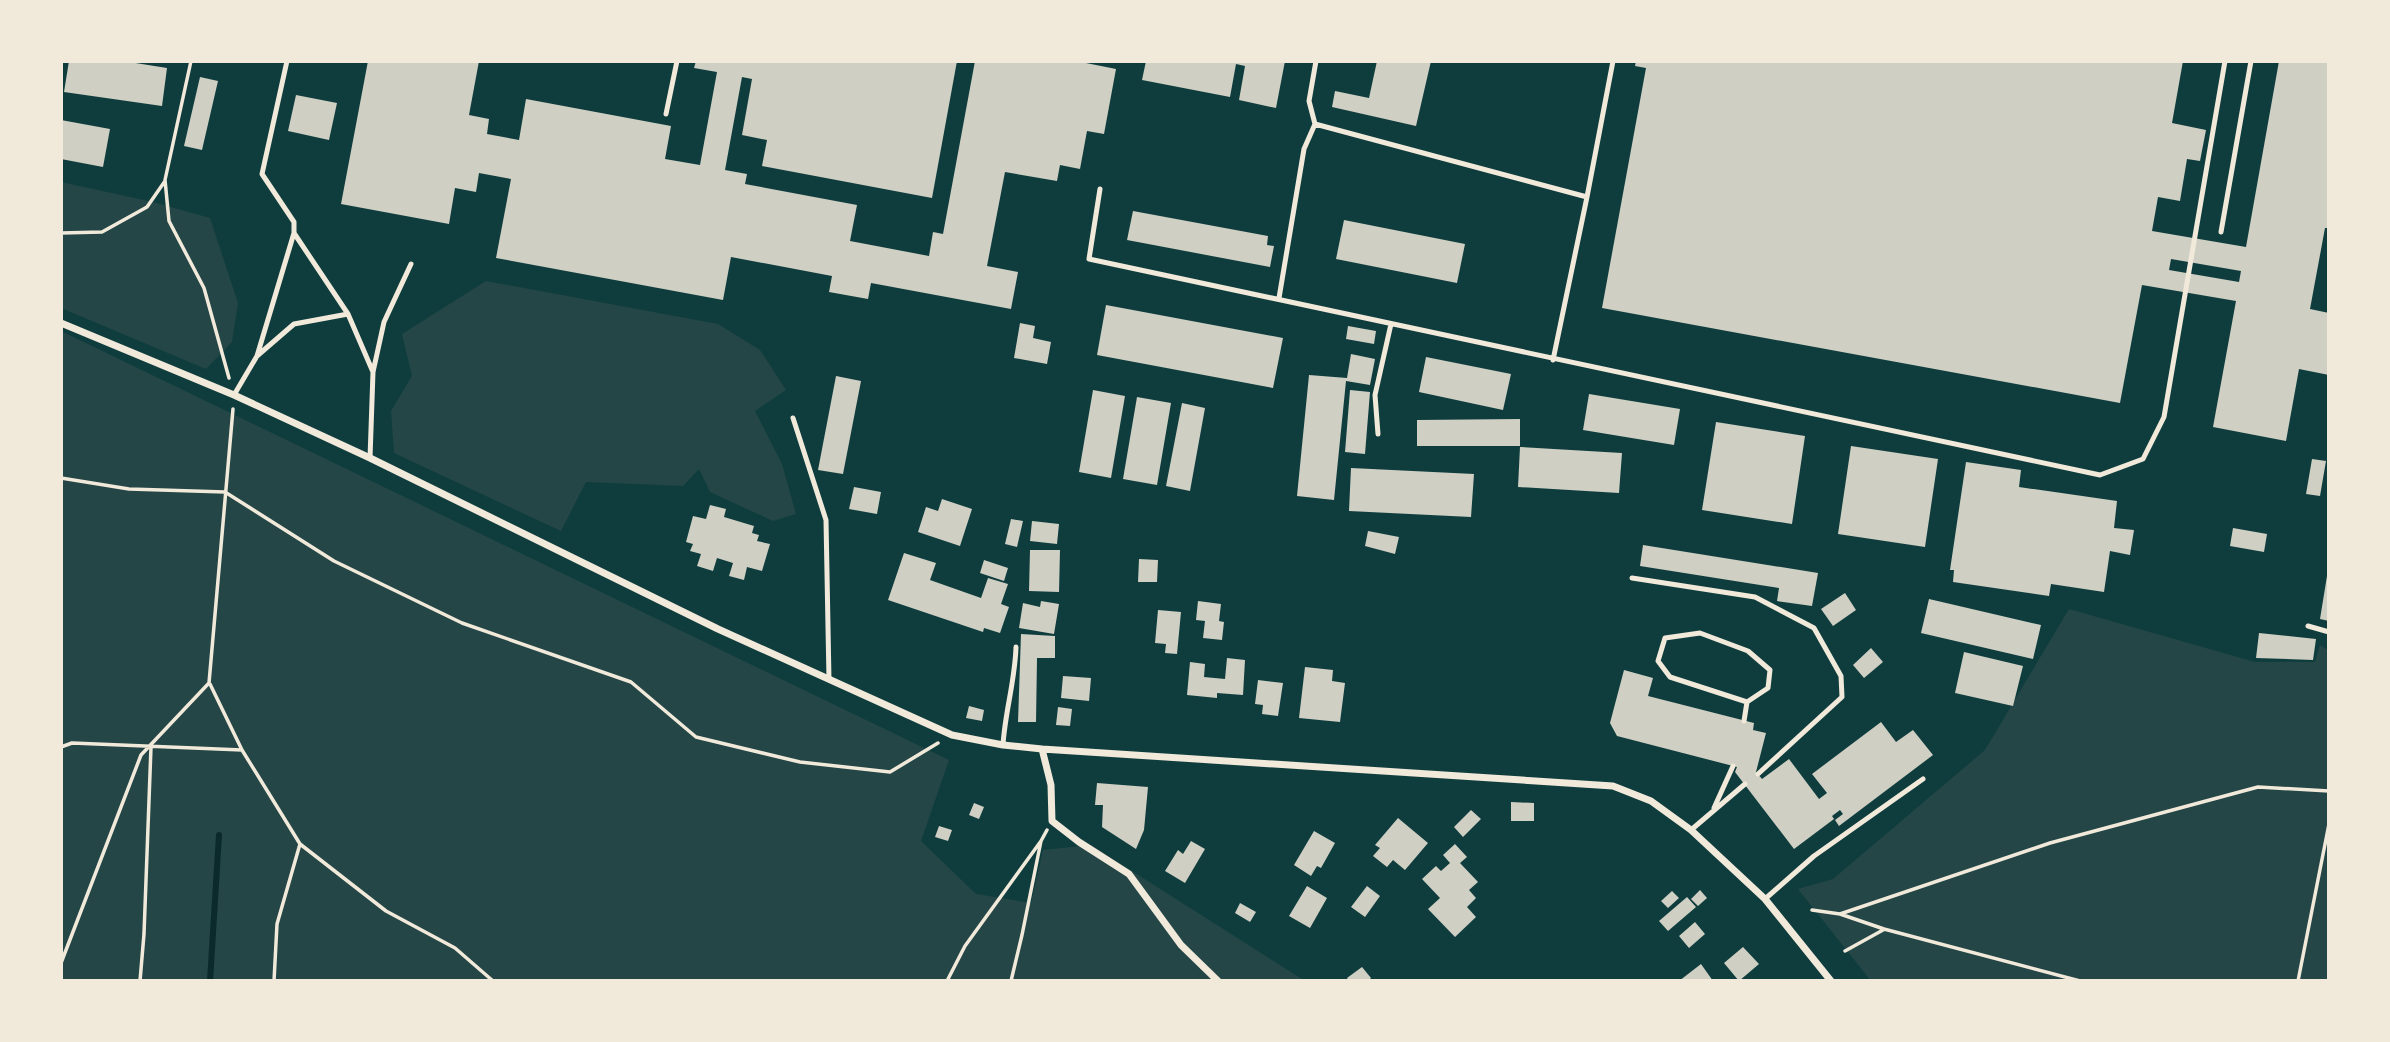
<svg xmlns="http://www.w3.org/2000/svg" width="2390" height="1042" font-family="'Work Sans',sans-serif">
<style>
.green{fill:#244646}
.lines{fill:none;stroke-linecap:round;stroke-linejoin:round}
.stream{stroke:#0a2a2b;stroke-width:6}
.building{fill:#cfcfc3;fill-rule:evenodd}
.path{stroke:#f1e9da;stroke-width:3.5}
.service{stroke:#f1e9da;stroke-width:5}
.minor{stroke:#f1e9da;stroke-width:7}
</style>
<rect width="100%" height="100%" fill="#0f3d3e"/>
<path class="green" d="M61 182 153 202 210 218 238 303 232 342 206 369 61 308Z
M486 281 718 324 760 350 786 390 755 411 782 464 796 514 773 521 710 492 699 469 683 486 586 482 561 531 394 453 391 411 412 376 402 334Z
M61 331 949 760 921 841 976 894 1031 903 1043 850 1091 845 1305 981H61Z
M2069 609 2255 662H2315L2320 645 2329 651V981H1871L1798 889 1833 879 1985 750Z"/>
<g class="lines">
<path class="stream" d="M210 981 219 835"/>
</g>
<path class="building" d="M69 61H123L167 68 162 106 64 92Z
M368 61H479L469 115 489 119 487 134 519 140 526 99 671 126 665 159 700 165 717 72 694 68 696 61H957L932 198 762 166 767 140 742 135 752 79 742 77 725 170 747 174 745 184 857 205 850 241 929 256 933 232 943 234 975 61H1076L1116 69 1104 134 1087 131 1080 169 1060 165 1057 181 1005 172 987 266 1018 272 1011 309 871 283 868 299 829 292 832 276 731 257 723 300 496 258 511 179 479 173 476 192 455 188 449 224 341 204Z
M1146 61H1285L1276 108 1239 100 1245 66 1236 64 1230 97 1142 80Z
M1377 61H1431L1416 126 1332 107 1335 91 1369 98Z
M1636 61H2183L2172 123 2206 130 2200 161 2187 159 2180 201 2158 197 2152 231 2246 247 2279 61H2329V228H2325L2310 309 2329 313V375L2299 369 2286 441 2213 427 2236 301 2142 285 2120 403 1602 308 1646 68 1635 66ZM2171 259 2241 271 2239 282 2169 270Z
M200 77 218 81 202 150 184 146Z
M296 95 337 103 329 140 288 131Z
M61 120 110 129 103 167 61 159Z
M1133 211 1268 236 1267 245 1274 246 1270 267 1127 240Z
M1344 220 1465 244 1457 283 1336 259Z
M1106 305 1283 338 1273 388 1097 355Z
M1020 323 1035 326 1033 338 1051 342 1047 364 1014 358Z
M1348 326 1376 331 1374 344 1346 339Z
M1351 354 1375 359 1370 385 1346 381 1334 500 1297 496 1309 375 1347 378Z
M1426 357 1511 374 1503 410 1419 392Z
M836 376 861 381 843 474 818 470Z
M1093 390 1125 396 1111 478 1079 472Z
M1350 390 1370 392 1365 454 1345 452Z
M1589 394 1680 409 1674 445 1583 430Z
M1137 397 1171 403 1157 485 1123 479Z
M1182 403 1205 408 1190 491 1166 486Z
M1520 419V446H1417V420Z
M1716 422 1805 436 1792 524 1702 510Z
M1851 446 1938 459 1925 547 1838 534Z
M1520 447 1622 453 1619 493 1518 487Z
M2312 459 2326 461 2320 496 2306 494Z
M1966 462 2021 470 2019 487 2117 501 2114 528 2134 530 2130 555 2110 551 2104 592 2051 584 2049 596 1953 582 1954 570H1950Z
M1351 468 1474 474 1471 517 1349 511Z
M854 487 881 492 877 514 849 509Z
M942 499 972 509 960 546 918 532 926 507 938 511Z
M710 505 726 509 724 517 754 526 752 533 759 535 757 541 770 544 762 571 747 567 744 580 729 576 733 563 717 558 713 571 697 566 701 554 690 551 693 544 686 542 693 516 706 519Z
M1011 519 1023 521 1017 547 1005 544Z
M1032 521 1059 524 1057 544 1030 541Z
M2233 528 2267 534 2264 552 2230 546Z
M1368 531 1399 537 1395 554 1365 546Z
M1643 545 1818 573 1812 606 1777 601 1779 588 1640 566Z
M1030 550H1060L1059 592 1029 591Z
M904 553 936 563 930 580 981 598 988 578 1008 584 1001 604 1009 607 1000 633 984 628 983 632 888 600Z
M1139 559 1158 560 1157 582H1138Z
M984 560 1008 568 1004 581 980 573Z
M2327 576H2329V621L2320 619Z
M1845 593 1856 610 1833 626 1821 609Z
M1929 599 2041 625 2033 659 1921 633Z
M1041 601 1059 604 1054 634 1019 628 1023 603 1040 607Z
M1198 601 1221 604 1219 621 1224 622 1222 640 1203 638 1205 621 1196 620Z
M1158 610 1181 612 1177 654 1165 653 1166 644 1155 643Z
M2259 633 2316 639 2313 660 2256 658Z
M1021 634 1055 636V658H1037L1036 722H1018Z
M1871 648 1883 662 1864 678 1853 665Z
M1964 652 2023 666 2013 706 1955 693Z
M1227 658 1245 660 1243 695 1217 693V698L1187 695 1190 662 1205 664 1204 677 1225 679Z
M1305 667 1333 670 1332 681 1345 683 1340 722 1299 718Z
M1624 670 1653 678 1648 696 1754 723 1753 730 1766 733 1756 772 1762 779 1789 759 1819 799 1827 793 1812 774 1881 722 1896 742 1913 730 1933 755 1839 826 1835 820 1843 814 1840 810 1832 816 1834 819 1794 849 1735 772 1737 767 1617 736 1610 723Z
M1063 676 1091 678 1089 701 1061 698Z
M1258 680 1283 683 1278 716 1262 714 1263 705 1255 704Z
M969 706 984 710 982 721 966 718Z
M1058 707 1072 709 1070 726 1056 725Z
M1097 783 1148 787 1144 830 1136 849 1102 827 1103 805H1095Z
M1511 802 1534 803V821H1511Z
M974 803 984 807 979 819 969 815Z
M1471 810 1481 819 1463 837 1454 827Z
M1398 818 1428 843 1405 870 1393 860 1387 867 1373 856 1380 848 1375 845Z
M939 826 952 830 948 841 935 837Z
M1314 831 1335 843 1321 868 1317 866 1311 876 1294 865Z
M1191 841 1205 849 1185 883 1165 871 1178 850 1183 854Z
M1455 844 1467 857 1460 863 1478 882 1469 890 1476 898 1467 907 1476 917 1455 937 1428 909 1440 898 1422 879 1436 866 1441 871 1450 863 1443 855Z
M1307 886 1327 898 1310 928 1289 916Z
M1367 886 1380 896 1365 917 1351 907Z
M1700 890 1707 898 1698 906 1691 899Z
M1672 891 1679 898 1668 908 1661 901Z
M1687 897 1696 907 1668 931 1659 921Z
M1240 903 1256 912 1250 922 1235 913Z
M1695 922 1705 934 1689 948 1679 936Z
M1743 947 1759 964 1739 981 1724 963Z
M1701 964 1713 981H1679Z
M1362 967 1371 978 1368 981H1349L1347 978Z"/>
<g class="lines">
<path class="path" d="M191 61 165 180 169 221 204 288 229 378
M61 233 102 232 147 207 165 181
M61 478 129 489 225 492 334 561 462 623 631 682 696 737 800 762 890 772 938 743
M210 684 242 750 300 844 386 911 455 948 493 981
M61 747 72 743 242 750
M1812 910 1840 914 1884 929 2080 981
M1840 914 2050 843 2258 787 2329 791
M1845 951 1883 930
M61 963 141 755 209 683 233 409
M140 981 144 934 151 747
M274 981 277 924 300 844
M947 981 965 946 1041 841
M1011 981 1022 935 1041 841 1047 830
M2298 981 2329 824"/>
<path class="service" d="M287 61 262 174 294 222V233
M666 114 677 61
M1315 124 1587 197
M1100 189 1089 259 2100 475 2143 459 2164 417 2225 61
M2221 232 2251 61
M1279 298 1304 149 1315 124 1309 101 1316 61
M257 356 294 233 348 314
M1553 360 1587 197 1613 61
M373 372 384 322 411 264
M234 395 257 356 294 324 348 314 373 372 370 458
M793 418 826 520 829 680
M1378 434 1375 395 1391 324
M1632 578 1755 597 1814 628 1841 676 1842 697 1758 774
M2308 626 2329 632
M1744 721 1747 702 1670 677 1658 661 1665 638 1700 633 1748 651 1770 670 1768 688 1747 702
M1003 745C1005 712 1015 681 1016 647
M1714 808 1733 766
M1691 830 1745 784
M1765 899 1814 856 1923 779"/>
<path class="minor" d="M61 323 234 395 370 458 718 629 952 735 1003 745 1042 749 1613 786 1651 801 1691 830 1765 899 1831 981
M1042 749 1051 785 1052 821 1079 842 1129 874 1181 945 1218 981"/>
</g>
<rect width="2390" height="1042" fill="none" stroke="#f1e9da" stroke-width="126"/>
</svg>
